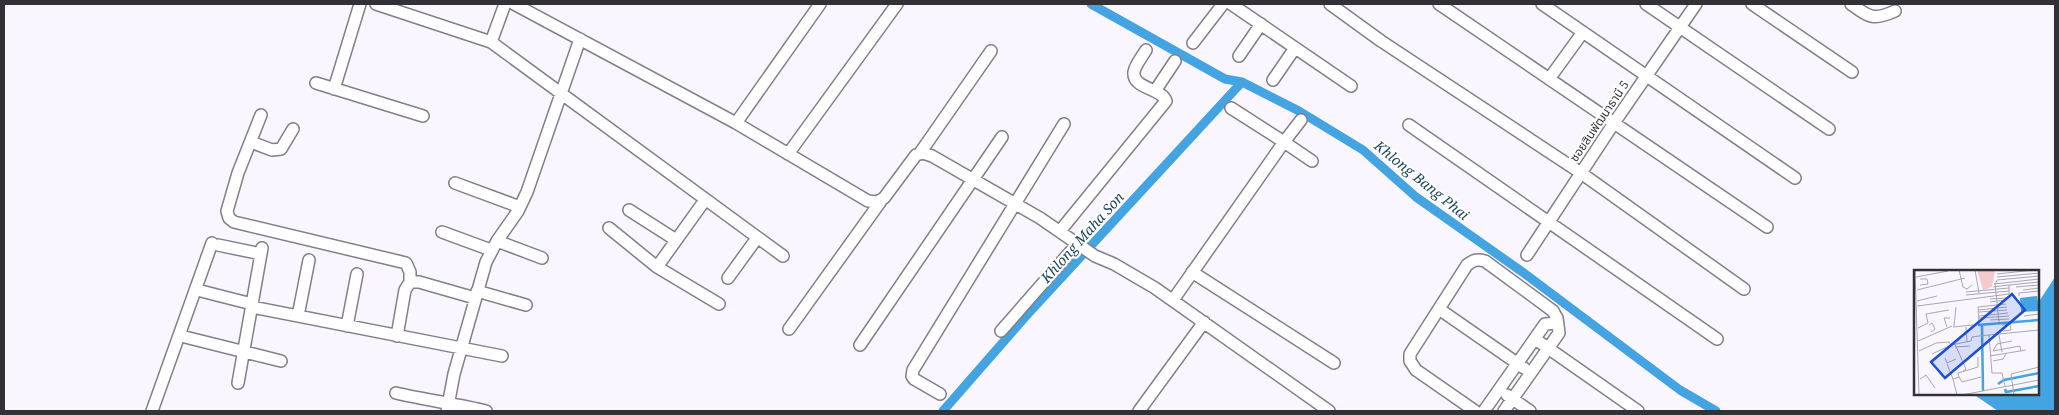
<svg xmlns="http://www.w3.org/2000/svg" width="2059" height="415" font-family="'Noto Serif','Noto Sans Thai',serif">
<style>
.water{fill:#44a4e2}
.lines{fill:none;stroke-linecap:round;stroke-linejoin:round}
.canal{stroke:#44a4e2;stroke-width:9}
.minor-casing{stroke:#837e88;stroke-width:14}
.minor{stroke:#fff;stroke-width:11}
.labels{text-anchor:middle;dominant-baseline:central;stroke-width:4.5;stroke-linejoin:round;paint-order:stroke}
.street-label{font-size:12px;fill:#333135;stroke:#fff}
.water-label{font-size:14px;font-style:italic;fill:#1e4660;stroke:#fff}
.inset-river{fill:none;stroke:#44a4e2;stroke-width:2.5}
.inset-road{fill:none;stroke:#aaa7ae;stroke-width:1}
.view{fill:#1d4ed8;fill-opacity:0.15;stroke:#1d4ed8;stroke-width:2.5}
.inset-edge{fill:none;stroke:#333135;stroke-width:2.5}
</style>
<rect width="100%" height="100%" fill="#faf6ff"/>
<path class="water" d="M2055 277V411H1998L1976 396 1978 394H2038V303Z"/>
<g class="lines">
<path class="canal" d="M1091 4 1225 79 1242 82 1299 111 1363 150 1416 197 1521 271 1680 390 1716 411
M943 411 1026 316 1242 82"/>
<g class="minor-casing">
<path id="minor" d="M376 4 491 42 505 4
M514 4 736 123 868 201 877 202 884 198 916 155 923 153 932 156 1040 218 1095 256 1114 264 1155 288 1329 411
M1231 4 1351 86
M1330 4 1381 41 1581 173 1744 289
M1439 4 1767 227
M1542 4 1795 178
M1646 4 1829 129
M1752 4 1852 72
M1851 4C1869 17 1873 21 1895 11
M491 42 783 256
M1193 43 1223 4
M1239 56 1261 24
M1549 79 1583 32
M1273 80 1295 48
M316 83 423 116
M334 89 360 4
M1155 91 1175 61
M261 115 238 173 227 211 229 218 234 222 406 263 410 272V282
M1301 120 1284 142 1312 161
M736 123 820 4
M1409 125 1717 339
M251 142 272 150 281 149 293 129
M920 153 991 51
M788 154 897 4
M455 183 520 207
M629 210 676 240
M609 228 657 267 719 304
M1060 231 1166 101C1162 88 1132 89 1134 72 1135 65 1142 57 1146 50
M442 232 491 250
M497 241 542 258
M218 245 261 254
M1527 255 1614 123 1696 4
M657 267 705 200
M1192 272 1334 363
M728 278 757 238
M201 291 252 304
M477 291 526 305
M1173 300 1284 142 1231 108
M252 307 502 356
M1439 309 1524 368
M298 316 309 260
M347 326 357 274
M789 329 881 201
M1001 331 1078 243
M397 336 405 290 410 282H419L475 298
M185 337 281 361
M1535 339 1638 411
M860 345 1002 137
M238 383 262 248
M396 393C426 400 456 404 486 411
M940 394 914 379 912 376 913 370 1064 124
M1507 395 1530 411
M152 411 212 243
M447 411 454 374 486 262 497 241 518 211 527 192 580 39
M1139 411 1204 322
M1475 411 1416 370 1410 361V354L1467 265C1473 260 1477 259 1485 261L1553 311 1557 318 1559 333 1504 411
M1484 411 1545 324 1557 323"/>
</g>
<use href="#minor" class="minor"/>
</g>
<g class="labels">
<g class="street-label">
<text transform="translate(1599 121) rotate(-56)">ซอยสินพัฒนาธานี 5</text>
</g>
<g class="water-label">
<text transform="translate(1422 180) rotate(39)">Khlong Bang Phai</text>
<text transform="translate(1082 237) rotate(-48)">Khlong Maha Son</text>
</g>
</g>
<g transform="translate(1914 270)">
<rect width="125" height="125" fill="#faf6ff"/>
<path d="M63 0H81L78 17 69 20Z" fill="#f4cacd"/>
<path d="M123 26 125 41 107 42 106 28Z" fill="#44a4e2"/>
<path class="inset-river" d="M64 55 125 50M68 56 69 121M84 114 90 110 125 103M91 119 92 122 125 116"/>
<path class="inset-road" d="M1 0 5 125M45 0 49 17 53 19 58 15M61 0 65 23M83 4 120 0M2 7 34 1M83 7 125 3M81 13 85 52M82 13 83 10 125 6M80 14 125 9M6 15 14 14 13 9H6M79 17 95 15M102 17 125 15M3 20 51 8M109 20 125 18M52 22 95 18M52 25 95 21M105 26V23L125 21M76 29 93 28M3 31 23 26M76 32 92 30M3 36 95 24V15L125 12M64 40 93 37M65 42 93 40M65 46 94 43M110 46 125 44M65 48 95 46M76 50 95 49M65 54 64 37 92 34M15 55 18 53 21 59 17 62M88 55 96 54 97 60 89 61M40 56 42 37M33 57 30 48H36M39 57 59 55M52 57 53 72M4 58 14 53 12 44 35 40M75 65 78 103H88L91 116M85 65 88 82M4 71 38 56M41 74 52 99 49 101M41 77 56 76M5 81 22 73 35 72 37 75 57 71 58 67 65 66 125 60M79 81 106 76 107 81M79 81 83 74 98 71M18 84 37 75M76 86 112 80M31 88 33 93 42 89M79 91 89 89 92 84M33 94 39 109M45 107 48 112 67 107M6 109 12 105 21 118M43 125 39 109 45 107 44 103 64 97V87M48 125 125 110M100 125 97 104 125 97"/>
<path class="view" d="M98 24 111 40 31 108 17 92Z"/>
<rect width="125" height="125" class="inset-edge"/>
</g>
<rect width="2059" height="415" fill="none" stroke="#333135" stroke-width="10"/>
</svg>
